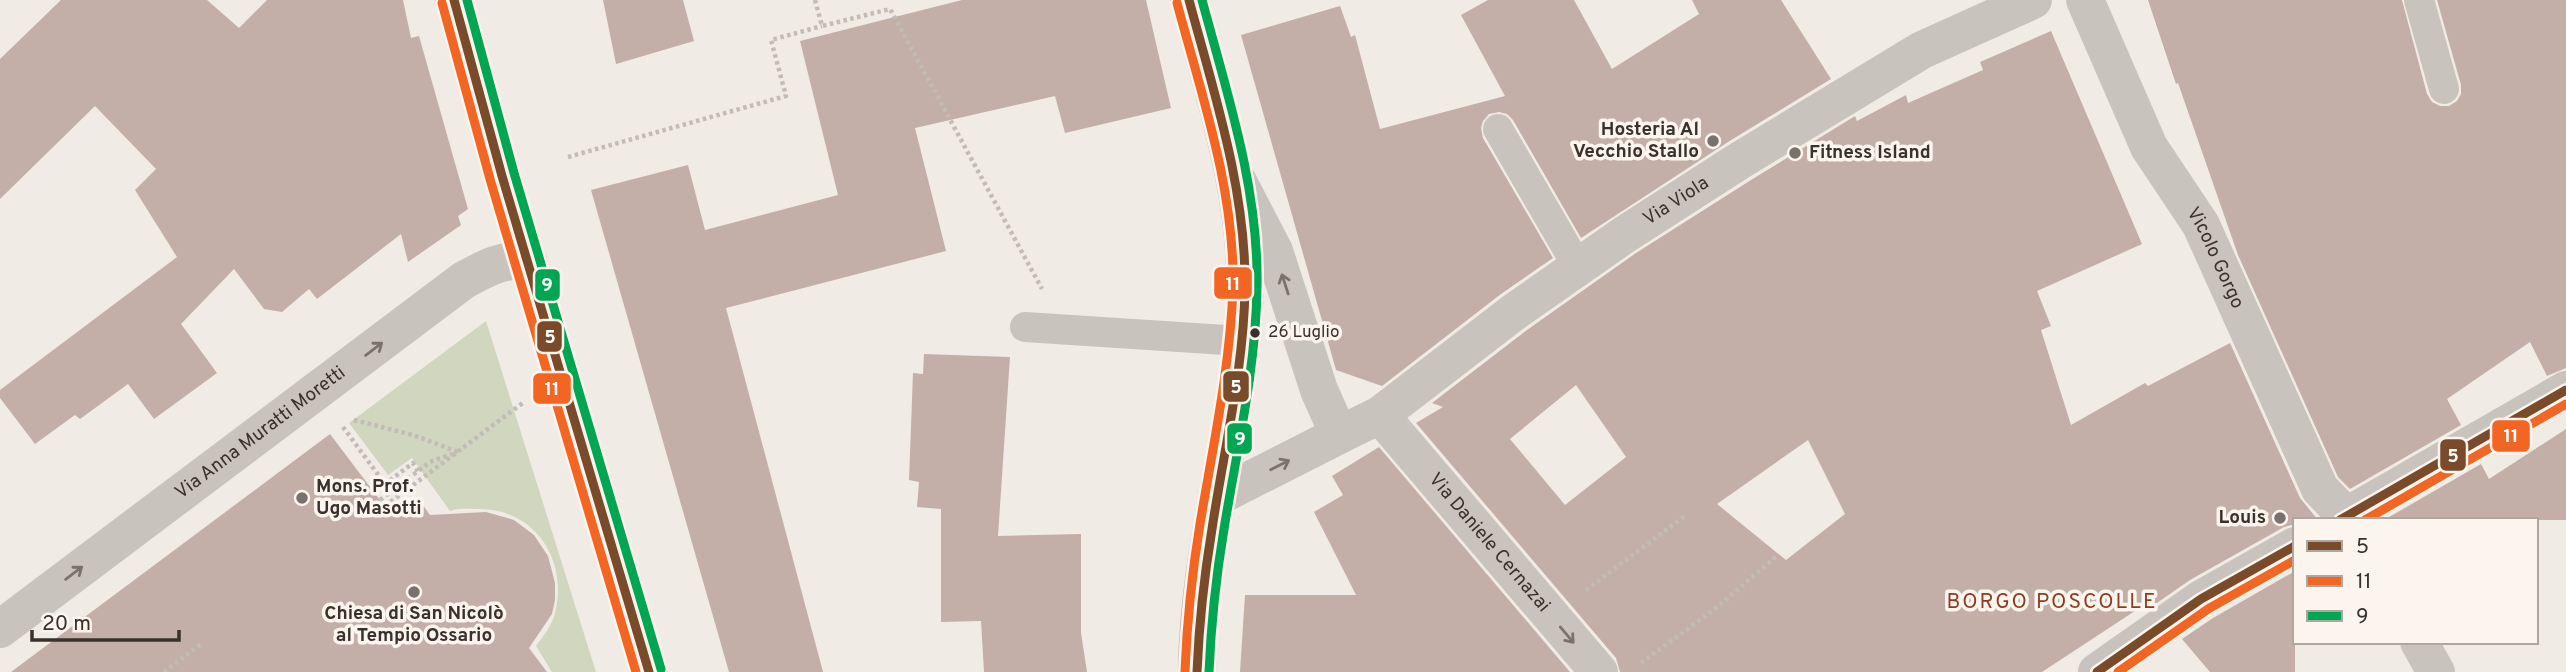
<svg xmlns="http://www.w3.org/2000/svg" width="2566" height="672" font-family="Overpass,sans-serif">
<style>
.green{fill:#d1d6bf}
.building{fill:#c3afa7;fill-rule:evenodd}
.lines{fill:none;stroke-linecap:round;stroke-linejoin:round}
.path{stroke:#c2bbb6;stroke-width:4.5;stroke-dasharray:3.5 3.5;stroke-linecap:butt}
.service{stroke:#c9c3be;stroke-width:30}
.minor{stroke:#c9c3be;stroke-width:38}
.tertiary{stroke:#c9c3be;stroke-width:38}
.primary{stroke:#b8b1ad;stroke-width:38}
.bus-1-casing{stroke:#fbf5ee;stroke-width:14}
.bus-2-casing{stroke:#fbf5ee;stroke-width:14}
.bus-3-casing{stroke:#fbf5ee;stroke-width:14}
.bus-1{stroke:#7a4b2a;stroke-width:9}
.bus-2{stroke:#f26522;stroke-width:9}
.bus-3{stroke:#00a651;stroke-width:9}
.oneway{stroke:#7b726d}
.poi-dot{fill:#7a716c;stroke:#fbf5ee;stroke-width:2.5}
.bus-dot{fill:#3b302b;stroke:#fbf5ee;stroke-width:2.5}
.labels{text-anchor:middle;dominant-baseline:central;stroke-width:7;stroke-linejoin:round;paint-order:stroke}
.bus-label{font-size:17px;fill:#3b302b;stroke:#fbf5ee;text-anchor:start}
.poi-label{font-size:19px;font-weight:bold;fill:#3b302b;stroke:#fbf5ee;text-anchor:end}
.street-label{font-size:19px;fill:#3b302b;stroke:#fbf5ee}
.neighbourhood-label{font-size:21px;letter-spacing:2px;fill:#8c3b22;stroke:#fbf5ee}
.line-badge{stroke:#fbf5ee;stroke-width:2.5}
.badge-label{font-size:19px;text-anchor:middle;font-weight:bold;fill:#fff}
</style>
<rect width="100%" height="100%" fill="#f0ebe5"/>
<path class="green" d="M486 321 596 672H552L536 646C543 636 552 626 555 613 569 559 533 507 477 509 468 509 458 508 450 511L412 458 388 475 349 423Z"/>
<path class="building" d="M61 0H207L239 28 267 0H403L411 38 419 36 468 209 458 216 461 225 408 262 401 234 317 299 309 289 282 312 264 309 234 269 181 324 217 373 154 419 128 384 80 419 75 415 35 444 0 398V390L177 257 135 190 156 169 95 106 0 199V59Z
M603 0H683L694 41 616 64Z
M962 0H1146L1171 108 1065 133 1055 96 915 128 946 251 726 308 823 672H729L591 190 688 165 705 230 838 195 800 41Z
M1488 0H1574L1612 69 1699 14 1692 0H1781L1831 79 1728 142 1581 238 1513 120 1507 114 1499 112 1489 114 1483 121 1481 128 1483 138 1553 258 1501 294 1382 386 1336 370 1241 35 1340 6 1351 37 1355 35 1380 129 1505 96 1461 15Z
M2148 0H2402L2427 94 2432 102 2440 106H2449L2457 101 2461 94V85L2437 0H2566V368L2547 376 2530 342 2447 399 2461 425 2350 489 2338 477 2238 255 2178 83 2176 84Z
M2051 31 2142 244 2037 291 2051 326 2041 330 2071 425 2145 383 2148 386 2230 343 2300 498 2318 520H2295V524L2284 527 2190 580 2154 605 2151 602 2142 609 2141 607 2042 672H1620L1616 658 1416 423 1443 407 1432 403 1527 330 1636 253 1751 180 1855 116 1857 121 1906 95 1908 103 1983 70 1980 62ZM1576 385 1626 457 1565 505 1510 439ZM1808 440 1845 514 1786 560 1717 504Z
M924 354 1010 357 998 536 1081 534V633L1087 672H984L981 621 941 622V509L917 507 919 482 909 480 913 373 923 374Z
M2566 429V520H2384L2481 464 2489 479Z
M330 434 392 516 417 497 430 515 486 512 514 520 534 535 548 556 555 583V600L552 614 529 648 547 672H11Z
M1379 447 1570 672H1240L1245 595H1356L1314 512 1343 495 1332 476Z
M2295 571V672H2210L2182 639 2213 618Z"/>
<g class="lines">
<path class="path" d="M815 0 822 26 890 9 1042 289
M568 157 786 96 771 40 822 26
M354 420 413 435 458 452
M343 427 385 484 413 463 418 471
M380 500 430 462 452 454
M385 506 524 402
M1586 590 1686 515
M1641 663 1715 609 1778 555
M164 672 202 643"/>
<path class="service" d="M2419 0 2444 89
M1498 129 1578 267
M1025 327 1241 341"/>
<g class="minor">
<path id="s1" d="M2085 0 2149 147 2201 225 2320 489 2350 520"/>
<path id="s2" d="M1380 415 1599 672"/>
<path id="s3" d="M1339 435 1380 415 1514 312 1624 235 1739 161 1922 50 2033 0"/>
<path d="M1219 496 1339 435 1319 390 1274 251 1237 180"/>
<path id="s4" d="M0 629 464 280C484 269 504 258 528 261"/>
<path d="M2419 642 2436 672"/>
</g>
<path class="tertiary" d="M2340 520 2566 390
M2097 672 2201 599 2295 546"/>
<path class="primary" d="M454 0 502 176 649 672
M1189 0C1213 91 1247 192 1245 287 1242 416 1198 542 1197 672"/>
<g class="bus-1-casing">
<path id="bus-1" d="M454 0 502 176 649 672
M1189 0C1214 93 1246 189 1245 287 1244 368 1224 449 1212 529 1204 577 1199 624 1197 672
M2340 520 2566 390
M2097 672 2201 599 2295 546"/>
</g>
<g class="bus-2-casing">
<path id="bus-2" d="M442 3 490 179 636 672
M1177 3C1202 96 1235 191 1233 288 1230 368 1213 446 1200 524 1192 573 1187 622 1185 671
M2365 520 2566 404
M2118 672 2208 609 2295 560"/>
</g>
<g class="bus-3-casing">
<path id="bus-3" d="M467 0 514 173 661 669
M1202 0C1227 93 1259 189 1257 287 1256 368 1237 449 1224 529 1216 577 1211 624 1209 672"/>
</g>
<use href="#bus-1" class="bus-1"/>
<use href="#bus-2" class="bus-2"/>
<use href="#bus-3" class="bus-3"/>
</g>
<defs><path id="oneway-shaft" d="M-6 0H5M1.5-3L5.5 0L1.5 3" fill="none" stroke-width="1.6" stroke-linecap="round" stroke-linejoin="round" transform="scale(1.75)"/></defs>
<g class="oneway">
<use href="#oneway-shaft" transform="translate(1285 284) rotate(-108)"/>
<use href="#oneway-shaft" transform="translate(374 349) rotate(-37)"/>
<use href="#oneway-shaft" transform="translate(1280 465) rotate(-27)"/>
<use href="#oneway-shaft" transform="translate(74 573) rotate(-37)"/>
<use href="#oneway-shaft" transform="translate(1567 635) rotate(50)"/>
</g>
<g class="poi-dot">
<circle cx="1713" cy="141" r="7"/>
<circle cx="1795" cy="153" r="7"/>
<circle cx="302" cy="498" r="7"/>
<circle cx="2280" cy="518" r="7"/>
<circle cx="414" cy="592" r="7"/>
</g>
<circle class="bus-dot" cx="1255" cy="333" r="6"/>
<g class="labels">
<g class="bus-label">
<text x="1268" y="333">26 Luglio</text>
</g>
<g class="poi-label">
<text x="1699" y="130">Hosteria Al<tspan x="1699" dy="22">Vecchio Stallo</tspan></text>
<text x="1809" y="153" text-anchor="start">Fitness Island</text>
<text x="316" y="487" text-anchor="start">Mons. Prof.<tspan x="316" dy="22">Ugo Masotti</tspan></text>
<text x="2266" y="518">Louis</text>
<text x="414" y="614" text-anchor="middle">Chiesa di San Nicolò<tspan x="414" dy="22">al Tempio Ossario</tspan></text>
</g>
<g class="street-label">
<text stroke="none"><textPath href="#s3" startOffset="411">Via Viola</textPath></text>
<text stroke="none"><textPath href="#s1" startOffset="290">Vicolo Gorgo</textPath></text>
<text stroke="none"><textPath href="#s4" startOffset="326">Via Anna Muratti Moretti</textPath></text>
<text stroke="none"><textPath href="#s2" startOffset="168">Via Daniele Cernazai</textPath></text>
</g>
<g class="neighbourhood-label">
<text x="2052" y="602">BORGO POSCOLLE</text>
</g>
</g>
<g class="line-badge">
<rect x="1213" y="266" width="40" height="34" rx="7" fill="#f26522"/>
<rect x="534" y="268" width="27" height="34" rx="7" fill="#00a651"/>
<rect x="536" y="320" width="27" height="33" rx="7" fill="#7a4b2a"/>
<rect x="1222" y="370" width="28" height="33" rx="7" fill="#7a4b2a"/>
<rect x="532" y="372" width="40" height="33" rx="7" fill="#f26522"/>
<rect x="2491" y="419" width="40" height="34" rx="7" fill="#f26522"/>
<rect x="1226" y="422" width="27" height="33" rx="7" fill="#00a651"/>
<rect x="2439" y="438" width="28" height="34" rx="7" fill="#7a4b2a"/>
</g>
<g class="badge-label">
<text x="1233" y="290">11</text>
<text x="547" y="291">9</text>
<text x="550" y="343">5</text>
<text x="1236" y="393">5</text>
<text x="552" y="395">11</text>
<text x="2511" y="442">11</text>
<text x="1240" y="445">9</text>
<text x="2453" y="462">5</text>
</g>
<rect x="2293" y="518" width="245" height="126" fill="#fbf5ee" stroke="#aea6a0" stroke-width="2"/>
<rect x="2307" y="541" width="35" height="10" fill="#7a4b2a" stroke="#aea6a0" stroke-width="2"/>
<text x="2356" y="553" font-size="21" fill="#3b302b">5</text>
<rect x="2307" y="576" width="35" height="10" fill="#f26522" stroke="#aea6a0" stroke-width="2"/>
<text x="2356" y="588" font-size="21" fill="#3b302b">11</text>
<rect x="2307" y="611" width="35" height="10" fill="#00a651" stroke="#aea6a0" stroke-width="2"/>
<text x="2356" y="623" font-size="21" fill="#3b302b">9</text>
<path d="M32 630v10h147v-10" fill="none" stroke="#3b302b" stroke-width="3.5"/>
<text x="42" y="630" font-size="21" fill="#3b302b" stroke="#fbf5ee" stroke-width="5" paint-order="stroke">20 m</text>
</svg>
